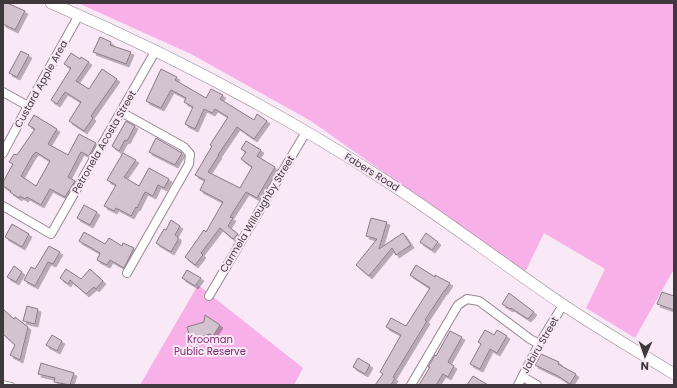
<svg xmlns="http://www.w3.org/2000/svg" width="677" height="388" font-family="Poppins,sans-serif">
<style>
.green{fill:#f7b0e8}
.building{fill:#d3c3cf;stroke:#897a86;fill-rule:evenodd;filter:url(#shadow)}
.lines{fill:none;stroke-linecap:round;stroke-linejoin:round}
.lane-casing{stroke:#968792;stroke-width:5.5}
.street-casing{stroke:#968792;stroke-width:10}
.secondary-casing{stroke:#968792;stroke-width:12}
.lane{stroke:#fff;stroke-width:4}
.street{stroke:#fff;stroke-width:8}
.secondary{stroke:#fff;stroke-width:11}
.labels{text-anchor:middle;dominant-baseline:central;stroke-width:4;stroke-linejoin:round;paint-order:stroke}
.street-label{font-size:10px;fill:#3f393d;stroke:#f9e8f5}
.park-label{font-size:10px;fill:#7f2b72;stroke:#f9e8f5}
</style>
<defs>
<filter id="shadow"><feDropShadow dx="3" dy="3" stdDeviation="0" flood-color="#0004"/></filter>
</defs>
<rect width="100%" height="100%" fill="#f9e8f5"/>
<path class="green" d="M78 3H674V269L635 338 586 308 605 269 544 233 525 272 311 121 191 54Z
M198 285 303 368 294 385H140Z"/>
<path class="building" d="M3 3H7L25 11 15 30 3 24Z
M100 37 111 42 110 45 131 52 126 64 93 52Z
M21 51 29 55 17 77 9 73Z
M71 53 80 59 81 57 89 62 76 81 89 89 102 69 117 79 91 116 93 118 84 131 69 121 81 102 65 92 57 104 51 100 71 68 64 64Z
M161 69 177 77 175 80 206 98 211 89 223 95 220 99 254 120 257 114 267 121 254 139 237 127 218 155H219L208 172 240 188 252 167 241 159 246 152 241 149 246 141 261 150 257 156 275 167 257 198 246 192 230 217 233 218 228 226 238 234 233 239 220 228 201 253 203 255 195 265 185 257 204 230 206 232 223 202 200 190 205 180 195 175 212 146 210 145 228 117 215 109 212 113 204 109 195 129 185 124 193 107 184 102 186 98 171 90 161 108 146 101Z
M34 115 57 129 48 144 68 155 79 134 96 143 89 156 81 152 68 177 75 181 65 197 50 189 41 205 27 197 25 199 20 196 19 198 10 192 11 191 3 186V182L13 164 9 162 14 154 17 155 35 129 28 125ZM36 152 50 161 36 186 21 176 33 155Z
M126 121 135 126 127 141 125 140 119 151 112 146Z
M156 138 182 153 175 165 149 152Z
M123 153 136 160 124 177 139 186 149 168 169 179 164 188 158 185 153 196 145 192 137 208 136 207 131 216 116 208 114 211 104 206 116 185 107 180Z
M84 205 97 212 90 225 77 218Z
M371 218 387 222 379 249 403 233 411 245 396 255 392 248 369 276 356 265 377 239 366 236Z
M171 220 180 226 175 235 178 237V240L171 252 156 243 164 229 166 230Z
M12 224 29 234 22 247 5 237Z
M84 232 105 244 109 238 122 246 123 243 134 248 124 268 110 260 107 265 97 260 100 253 79 241Z
M426 233 438 242 432 250 420 242Z
M49 246 60 252 53 264 48 262 35 286 24 280 31 267 35 269Z
M416 265 435 277V275L450 283 445 291H444L425 320 427 321 393 377 395 378 391 385H375L383 374 380 372 401 335 386 327 391 318 406 326 430 288 410 275Z
M14 266 22 272 16 282 7 277Z
M66 269 81 279 90 269 103 281 96 289 94 287 86 294 70 280 68 284 60 278Z
M187 270 201 278 195 286 182 278Z
M662 292 674 296V310L657 304Z
M509 293 534 312 528 319 511 308 510 309 502 304Z
M27 306 38 309 35 324 23 321Z
M3 309 14 319 15 317 28 327 20 360 10 355 15 345 3 334Z
M205 315 220 325 213 336 210 334 191 340 187 327 204 322Z
M485 330 494 335 497 330 507 336 497 353 490 349 480 369 470 364 481 344 478 342Z
M450 331 462 337 448 362 454 366 448 377 443 374 436 385H419L430 367H428L435 355 436 356Z
M52 335 62 341 57 351 46 345Z
M541 354 559 362 558 364 576 374 570 384 558 376 535 365Z
M358 358 370 365 365 374 353 367Z
M41 363 74 373 70 385 54 382 55 378 38 374Z
M473 376 488 385H467Z"/>
<g class="lines">
<g class="lane-casing">
<path id="lane" d="M3 383 12 385"/>
</g>
<g class="street-casing">
<path id="street" d="M3 92 28 106
M121 112 184 147 190 154 189 164 127 273
M3 153 28 106 79 15
M3 206 51 234 156 50
M209 296 306 132
M523 377 537 385
M411 385 458 305 467 299 479 301 530 339 539 344
M518 385 539 344 563 305"/>
</g>
<g class="secondary-casing">
<path id="secondary" d="M51 3C167 53 280 112 386 181 446 220 503 264 562 304 599 329 637 351 674 374"/>
</g>
<use href="#lane" class="lane"/>
<use href="#street" class="street"/>
<use href="#secondary" class="secondary"/>
</g>
<g class="labels">
<g class="street-label">
<text transform="translate(41 84) rotate(-61)">Custard Apple Area</text>
<text transform="translate(104 142) rotate(-60)">Petronela Acosta Street</text>
<text transform="translate(372 172) rotate(32)">Fabers Road</text>
<text transform="translate(257 214) rotate(-59)">Carmela Willoughby Street</text>
<text transform="translate(540 345) rotate(-60)">Jabiru Street</text>
</g>
<g class="park-label">
<text x="210" y="339">Krooman<tspan x="210" dy="12">Public Reserve</tspan></text>
</g>
</g>
<rect width="677" height="388" fill="none" stroke="#3f393d" stroke-width="8"/>
<g transform="translate(645 356) rotate(182)" stroke="#f9e8f5" stroke-width="3" paint-order="stroke">
<path d="M0-3L7 15L0 10L-7 15Z" fill="#3f393d"/>
<text y="-6" font-size="11" font-weight="bold" text-anchor="middle" fill="#3f393d">N</text>
</g>
</svg>
